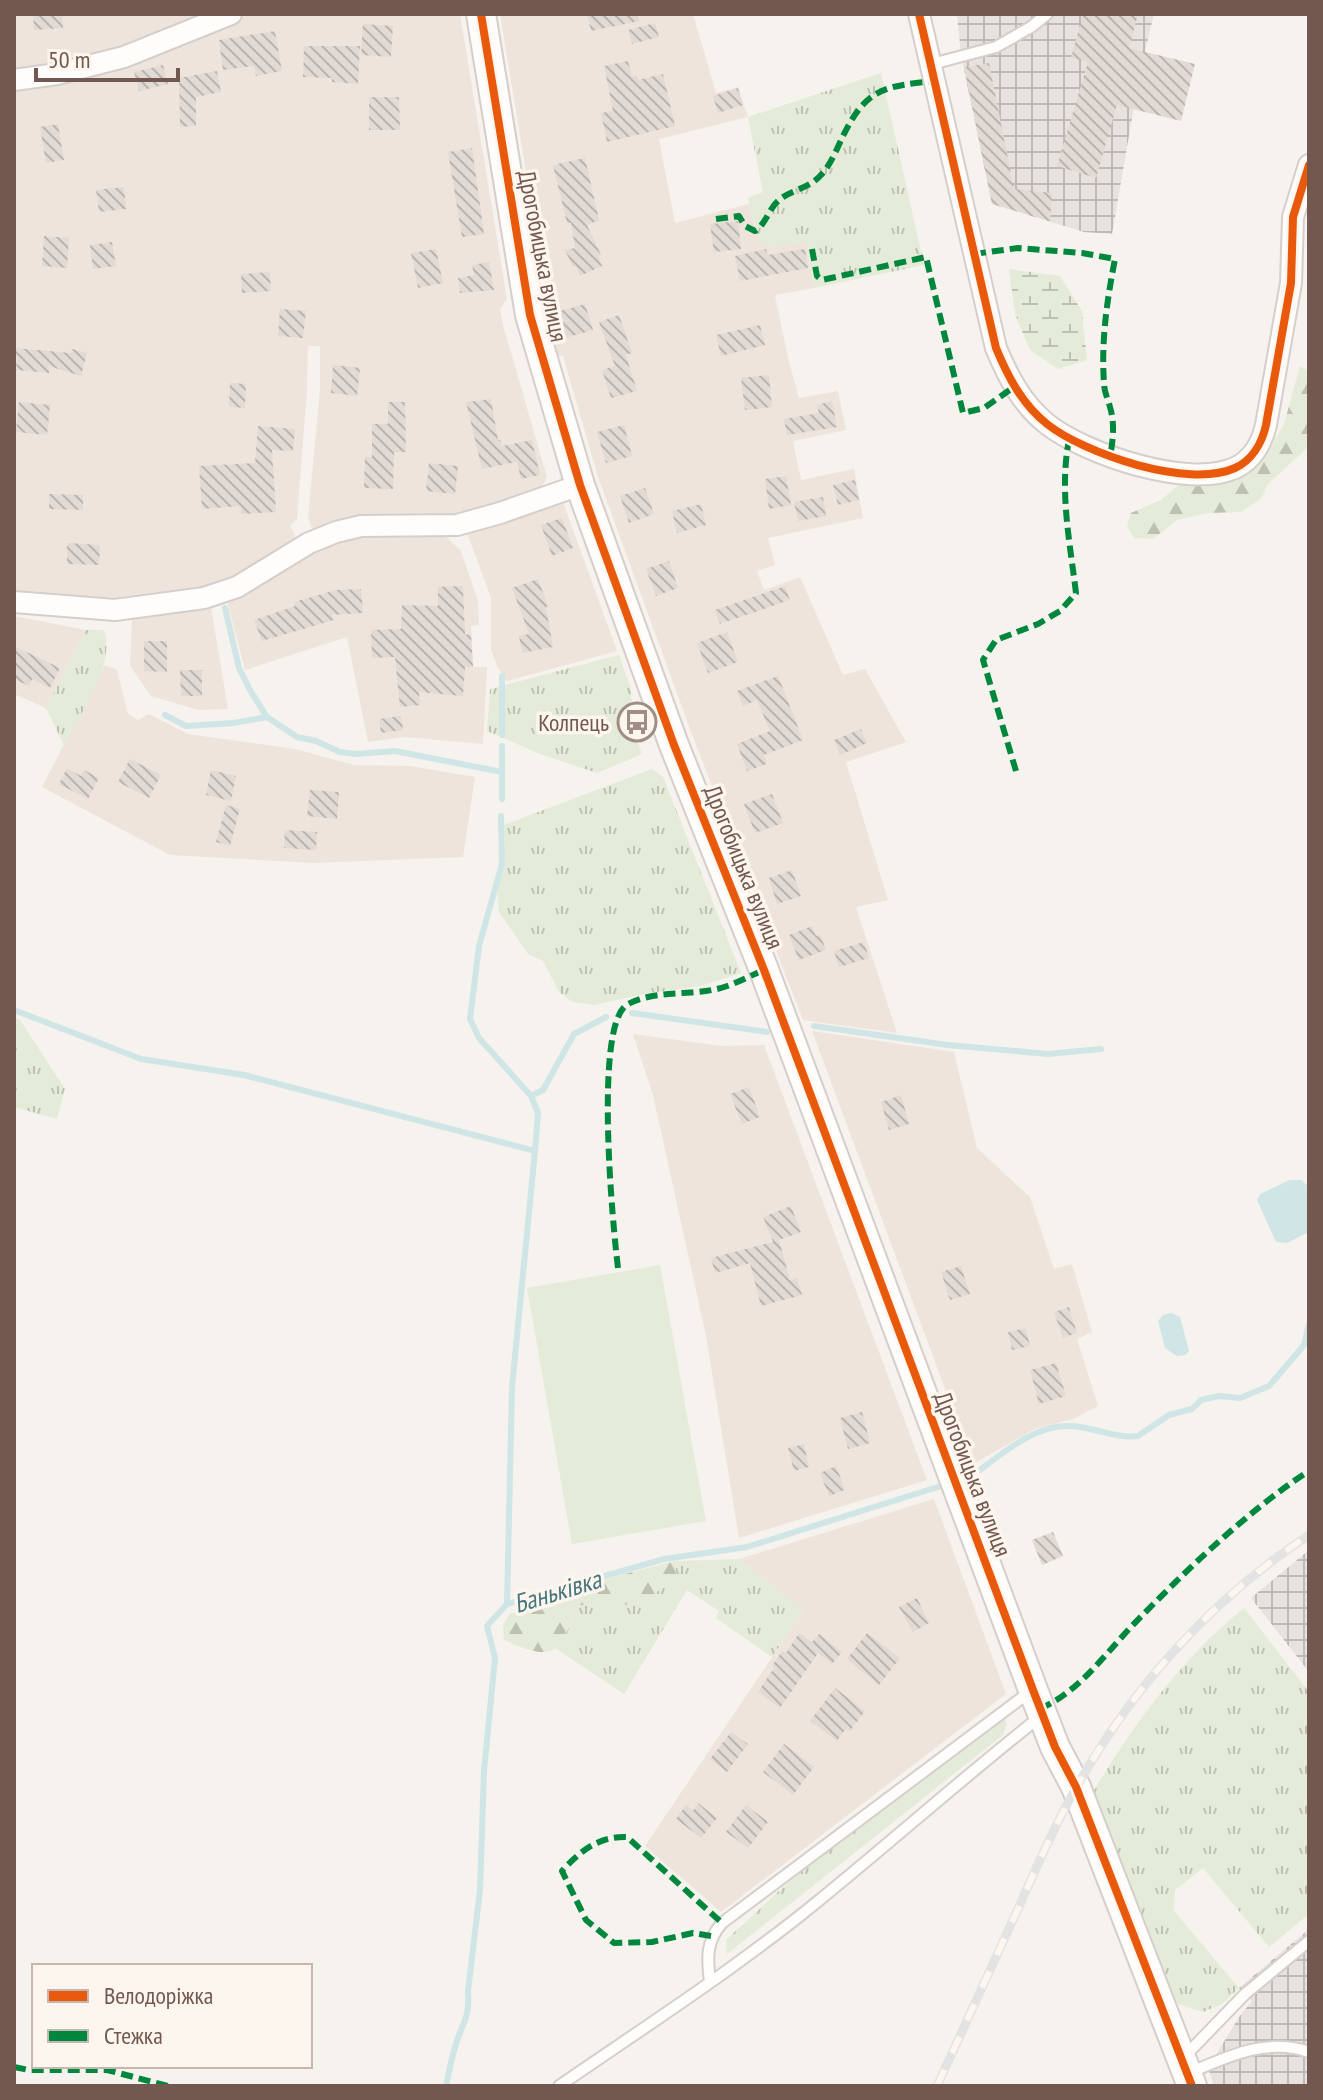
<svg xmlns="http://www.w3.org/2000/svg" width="1323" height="2100" font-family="'PT Sans Narrow',sans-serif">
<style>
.residential{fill:#eee4db}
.industrial{fill:url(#industrial-grid)}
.grass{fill:url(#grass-tufts)}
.forest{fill:url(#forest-firs)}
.wetland{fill:url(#wetland-marsh)}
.garden{fill:#e5ebd9}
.water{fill:#d0e5e5}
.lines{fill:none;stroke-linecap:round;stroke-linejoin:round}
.stream{stroke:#d0e5e5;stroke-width:6}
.building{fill:url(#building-back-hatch)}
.lane-casing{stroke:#d5cfcb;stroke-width:14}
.street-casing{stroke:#d5cfcb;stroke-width:24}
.secondary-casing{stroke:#d5ceca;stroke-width:32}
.lane{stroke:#fefdfc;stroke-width:10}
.street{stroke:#fefdfc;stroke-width:20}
.secondary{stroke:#fefdfc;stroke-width:28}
.rail-casing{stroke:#e4e3e4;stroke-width:9}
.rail{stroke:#fdf6ef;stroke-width:6;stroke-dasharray:18;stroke-linecap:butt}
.quiet{stroke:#00873e;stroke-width:6;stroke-dasharray:12 6;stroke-linecap:butt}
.cycleway-casing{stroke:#fdf6ef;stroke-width:13}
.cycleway{stroke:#e8590c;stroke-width:8}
.labels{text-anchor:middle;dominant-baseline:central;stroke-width:7;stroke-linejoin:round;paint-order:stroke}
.street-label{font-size:24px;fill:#72584f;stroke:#fdf6ef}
.poi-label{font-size:24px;fill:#72584f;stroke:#fdf6ef;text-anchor:end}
.water-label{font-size:26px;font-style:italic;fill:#48777b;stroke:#fdf6ef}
</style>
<defs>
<pattern id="industrial-grid" width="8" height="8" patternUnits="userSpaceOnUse" patternTransform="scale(2)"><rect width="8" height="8" fill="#e8e2de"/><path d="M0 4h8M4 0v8" fill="none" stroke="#c0bab6"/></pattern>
<pattern id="grass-tufts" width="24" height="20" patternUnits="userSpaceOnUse" patternTransform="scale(2)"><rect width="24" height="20" fill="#e5ebd9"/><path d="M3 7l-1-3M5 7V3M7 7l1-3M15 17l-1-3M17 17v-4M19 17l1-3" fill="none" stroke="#bec1b2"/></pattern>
<pattern id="forest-firs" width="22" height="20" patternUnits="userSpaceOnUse" patternTransform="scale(2)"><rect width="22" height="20" fill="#e5ebd9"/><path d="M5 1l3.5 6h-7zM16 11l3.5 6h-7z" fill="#bec1b2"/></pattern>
<pattern id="wetland-marsh" width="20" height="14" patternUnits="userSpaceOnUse" patternTransform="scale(2)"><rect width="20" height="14" fill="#e5ebd9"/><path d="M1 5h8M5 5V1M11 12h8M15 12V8" fill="none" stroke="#bec1b2"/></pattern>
<pattern id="building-back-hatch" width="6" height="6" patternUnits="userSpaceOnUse" patternTransform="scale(2)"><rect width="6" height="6" fill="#e2dad5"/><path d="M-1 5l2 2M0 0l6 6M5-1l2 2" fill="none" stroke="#bcb4af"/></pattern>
</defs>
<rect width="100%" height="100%" fill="#f6f2ed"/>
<path class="residential" d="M14 14H211L119 51 14 74Z
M250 14H460L507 299 500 309 503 325 547 477 542 487 497 504 452 516 313 532 308 517 320 390V346H308L307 390 297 519 290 526 298 542 276 556 222 584 125 596 106 601 14 592V86L129 63Z
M500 14H693L716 93 738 87 748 117 659 139 675 223 749 204 759 244 772 246 806 242 814 288 775 295 788 358 799 398 838 391 846 430 793 441 801 480 854 469 863 518 768 538 775 565 757 571 764 590 800 577 843 675 865 669 906 742 846 762 888 900 856 907 897 1033 803 1020 693 737 598 477 563 356H558L546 315 545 308 551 303 549 292H546Z
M563 502 617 651 507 681 497 666 491 650V598L467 533Z
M444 535 461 551 478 601 479 625 471 626 473 667H487L483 744 405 737 368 742 347 637 245 670 227 601 239 597 311 553 338 542 365 536Z
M211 607 228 709 198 710 151 696 130 666 132 618Z
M14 616 86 630 46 708 14 694Z
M105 665 117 670 128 714 138 720 149 714 188 734 295 749 354 765 410 766 475 777 463 857 313 863 170 855 42 787Z
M812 1031 954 1052 977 1148 1030 1197 1054 1269 1072 1264 1092 1332 1077 1339 1098 1406 1073 1419 1035 1429 973 1464Z
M633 1034 722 1046 764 1045 927 1480 739 1538 706 1336 653 1095Z
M934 1499 1006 1694 721 1912 645 1846 804 1610 739 1559Z"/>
<path class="industrial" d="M957 14H1154L1140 72 1112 234 1084 232 992 204 961 55Z
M1309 1550V1672L1251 1598Z
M1309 1929V2086H1214L1208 2068 1239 2017 1252 2001 1239 1988Z"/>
<path class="grass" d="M881 73 924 265 814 288 806 242 772 246 759 244 748 198 763 192 748 117Z
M86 630H104C116 666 80 713 64 745L46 708Z
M619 655 631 689 632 712 628 714 642 754 597 773 540 754 487 731 490 689Z
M652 769 663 777 741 973 700 986 649 993 594 1005 573 1002 559 992 543 961 528 954 499 912 497 892 505 863 504 825Z
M14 1017 20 1020 65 1089 57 1119 14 1107Z
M739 1559 804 1610 772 1657 716 1618 719 1611 687 1590 624 1694 555 1648 566 1634 578 1605 605 1606 613 1597C636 1618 657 1590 676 1575L675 1561Z
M1244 1608 1309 1692V1914L1269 1947 1203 1868 1175 1890 1174 1911 1239 1988 1222 2004 1203 2012 1178 2004 1172 1998 1092 1794C1132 1726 1181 1659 1244 1608Z
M997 1718H1004L1007 1724 1003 1735 727 1954 726 1940 804 1868Z"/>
<path class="forest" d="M1300 366 1309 371V440L1306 449 1267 485 1262 498 1241 512 1208 513 1177 520 1153 539 1134 538 1127 526 1131 513 1161 500 1184 481 1203 484 1233 477 1268 452 1284 424Z
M675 1561 676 1575C658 1590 636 1618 613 1598L605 1606 578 1605C557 1654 557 1663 504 1640L503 1625 510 1614 571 1588Z"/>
<path class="wetland" d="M1009 269 1060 276 1082 311 1087 360 1058 369 1030 350 1015 314Z"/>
<path class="garden" d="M660 1265 706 1521 572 1544 527 1288Z"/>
<path class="water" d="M1290 1180H1301L1307 1185 1309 1232 1287 1243 1276 1242 1257 1200 1260 1194Z
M1171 1313 1180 1317 1189 1351 1185 1355 1177 1356 1165 1348 1158 1321 1163 1315Z"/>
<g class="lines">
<path class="stream" d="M225 608 239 668 250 690 267 717 297 737 316 741 340 752 356 754 395 751 502 772
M502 676V735
M165 715 186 726 234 723 267 717
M502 799V746
M501 816 502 864 479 946 470 1019 479 1038 531 1096 538 1113 535 1151
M14 1010 141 1059 244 1075 535 1151 512 1387 507 1604
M632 1013 767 1032
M814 1026 948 1045 1048 1054 1101 1049
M531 1096 543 1090 574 1034 606 1017
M980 1470C1005 1451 1036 1425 1069 1426 1092 1426 1115 1439 1138 1436L1169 1415 1192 1409 1201 1400 1219 1396 1240 1398 1269 1386 1304 1345 1309 1324
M446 2086C449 2073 451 2060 455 2047 462 2022 470 2020 468 1991L480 1890 484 1771 495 1658 487 1626 507 1604 664 1559 747 1547 944 1485"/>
</g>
<path class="building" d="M33 14H62L63 28 34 30Z
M587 14H638L639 21 591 31Z
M1083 14H1138L1129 48 1195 64 1181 121 1117 105 1096 178 1057 166 1088 62 1071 58Z
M655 23 659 37 632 44 628 30Z
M363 24 393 26 391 57 361 55Z
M275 31 282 71 256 76 254 66 223 70 219 40Z
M304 46H360L358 84 332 82V78L303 77Z
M628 61 632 77 637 75 638 80 663 74 675 126 607 142 601 113 613 111 604 66Z
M989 63 1014 189 1052 193 1050 221 992 204 964 67Z
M163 65 168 84 139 91 134 72Z
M217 71 221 92 196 97V126L180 127 179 78Z
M738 88 743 105 718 113 713 96Z
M369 97H399L400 130H369Z
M58 124 64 160 46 163 40 127Z
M472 148 484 234 462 237 448 152Z
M585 158 599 220 587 225 601 255 598 256 602 266 580 276 576 266 573 267 565 250 575 248 571 223H567L553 165Z
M124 187 126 209 99 212 96 190Z
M738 221 741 249 714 252 710 224Z
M44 236 69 238 67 268 42 266Z
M112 242 116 266 93 269 90 245Z
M436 249 443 283 418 288 411 253Z
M766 249 768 255 805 249 808 268 740 281 735 256Z
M489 262 494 290 460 293 458 278 474 275 472 265Z
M270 272 271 291 242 293 241 274Z
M585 304 593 330 565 338 557 312Z
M280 309 306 311 303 338 278 336Z
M619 315 632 353 626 355 637 391 611 398 602 370 615 366 599 322Z
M760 325 765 345 721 356 716 335Z
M14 348 71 353 72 349 87 353 81 376 49 366V373L16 370 17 357H14Z
M333 365 360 368 357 396 331 393Z
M769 375 772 407 745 410 741 378Z
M230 383 246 384 245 408 229 407Z
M491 399 498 440H500L502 446 532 440 540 475 521 479 517 462 482 469 466 402Z
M832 401 837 427 787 435 784 419 819 413 817 405Z
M19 402 50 405 47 435 16 432Z
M388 402H405L406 452H394L393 489 364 488 365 457H372V424H388Z
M624 425 632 456 606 463 597 432Z
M258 426 295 429 293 451 272 450 276 512 241 514V506L202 509 199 466 255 463Z
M429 463 458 466 455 494 426 491Z
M786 476 791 505 769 509 765 479Z
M855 480 859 500 838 505 833 485Z
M645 488 654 514 629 523 620 496Z
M49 494 83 495V510L49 509Z
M823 497 826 516 798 521 794 502Z
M701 504 706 525 677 533 672 511Z
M562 518 573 548 552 556 541 525Z
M67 543 100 545 99 565 67 564Z
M669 561 678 588 656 596 646 569Z
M538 579 548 606 546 607 553 647 522 653 519 636 529 634 512 588Z
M463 586 465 635 471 634 473 667H465L463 696 419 692 420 705 400 707 395 657 372 658 371 630 401 629 402 605 438 606V587Z
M785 586 790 600 720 624 715 610Z
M361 589 363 613 332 615 334 620 262 641 254 620 295 606 294 602 336 590Z
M727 632 738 662 708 673 697 643Z
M144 641H167V672L144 671Z
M14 646 60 668 50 688 32 679 29 686 14 679Z
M180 670H202V696H181Z
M778 676 803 740 764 755 767 764 747 771 737 744 770 731 757 700 743 706 737 691Z
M401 716 403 730 381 733 379 719Z
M861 729 867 743 840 755 834 740Z
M130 759 161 775 149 798 118 782Z
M67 768 81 776 84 770 99 778 88 799 59 784Z
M211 770 236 776 231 801 206 795Z
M310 790 339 792 337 819 307 816Z
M772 794 783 823 755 833 744 804Z
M226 805 240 809 230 846 216 842Z
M285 830 317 832 316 850 284 848Z
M792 870 801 896 777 904 769 878Z
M812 926 816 936 820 934 826 950 799 960 789 935Z
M864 942 869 958 839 967 834 951Z
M749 1087 760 1117 742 1124 730 1094Z
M901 1095 909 1124 889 1130 881 1102Z
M791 1206 801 1232 779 1240 790 1280 797 1278 802 1295 761 1306 750 1263 715 1273 711 1258 773 1242 763 1217Z
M961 1266 970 1294 950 1300 941 1272Z
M1069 1307 1077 1333 1063 1338 1054 1312Z
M1026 1328 1030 1346 1012 1350 1008 1332Z
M1056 1363 1066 1396 1039 1404 1030 1370Z
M862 1412 870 1443 848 1449 840 1418Z
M804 1444 809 1467 794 1471 788 1448Z
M836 1466 845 1490 829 1496 820 1473Z
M1053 1532 1063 1556 1042 1565 1032 1540Z
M917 1598 929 1623 913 1632 899 1607Z
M799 1633 812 1642 819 1634 842 1652 832 1664 818 1653 780 1708 758 1692 774 1668 772 1666 782 1651 786 1653Z
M867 1633 900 1658 879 1685 847 1659Z
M835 1688 865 1711 850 1731 846 1728 837 1741 810 1721Z
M731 1732 748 1744 727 1772 710 1759Z
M784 1744 814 1767 793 1795 763 1772Z
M698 1803 717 1818 701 1838 676 1819 686 1805 693 1811Z
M746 1805 768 1822 748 1848 726 1832Z"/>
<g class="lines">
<g class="lane-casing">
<path id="lane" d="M932 64 996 47 1031 27 1047 14
M710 1982C707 1958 706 1941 722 1923L1031 1691
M1184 2057 1245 1994 1309 1941
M1189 2073C1227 2057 1267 2037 1309 2052
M559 2086C646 2026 735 1969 817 1902 892 1841 965 1776 1041 1716"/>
</g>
<g class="street-casing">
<path id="street" d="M919 14 996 348C1008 377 1022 404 1047 424 1085 454 1188 489 1235 468 1252 460 1262 443 1266 425L1291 283 1293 217 1309 165
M14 80 57 74 124 57 231 14
M14 602 115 610 204 598 237 587 309 543 336 532 361 526 457 525 500 513 580 485"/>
</g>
<g class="secondary-casing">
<path id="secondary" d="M481 14 530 315 580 485 674 745 764 970 1033 1690 1055 1747 1076 1787 1192 2086"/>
</g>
<use href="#lane" class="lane"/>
<use href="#street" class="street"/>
<use href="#secondary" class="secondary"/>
<g class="rail-casing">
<path id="rail" d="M937 2086C964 2027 991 1968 1018 1909 1036 1868 1054 1827 1076 1788 1133 1686 1212 1599 1309 1535"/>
</g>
<use href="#rail" class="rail"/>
<path class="quiet" d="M716 219 739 216 745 226 755 231C766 224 768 210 778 201 790 190 808 189 820 176 830 166 836 151 842 138 866 88 884 86 936 81
M812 249 817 276 822 280 926 257 963 413 984 408 1014 387
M974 254 1018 248 1082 253 1115 259C1107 300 1101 341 1104 383 1104 392 1108 399 1110 407 1115 424 1113 440 1110 457
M1016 771 983 660 996 640 1038 624 1060 611 1076 593C1070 543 1059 490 1069 440
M618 1268C613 1228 593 1022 628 1004 652 991 686 995 712 990 730 987 747 977 764 970
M1040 1709C1079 1691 1102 1658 1130 1628 1181 1575 1247 1511 1309 1471
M711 1936 693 1933 652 1942 614 1943 586 1920 562 1871C580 1851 599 1836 627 1837L722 1923
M14 2067 29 2070H107L168 2086"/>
<g class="cycleway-casing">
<path id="cycleway" d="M481 14 530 315 580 485 674 745 764 970 1033 1690 1055 1747 1076 1787 1192 2086
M919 14 996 348C1008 377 1022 404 1047 424 1085 454 1188 489 1235 468 1252 460 1262 443 1266 425L1291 283 1293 217 1309 165"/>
</g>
<use href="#cycleway" class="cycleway"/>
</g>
<defs>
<g id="bus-ring" transform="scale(2)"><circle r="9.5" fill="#fdf6ef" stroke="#a08e86" stroke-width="1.5"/><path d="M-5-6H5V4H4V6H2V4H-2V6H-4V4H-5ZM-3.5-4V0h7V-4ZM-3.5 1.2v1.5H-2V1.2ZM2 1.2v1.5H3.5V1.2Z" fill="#a08e86"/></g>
</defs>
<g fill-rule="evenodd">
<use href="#bus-ring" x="637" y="722"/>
</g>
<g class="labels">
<g class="street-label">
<text transform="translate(543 256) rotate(79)">Дрогобицька вулиця</text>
<text transform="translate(744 867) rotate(68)">Дрогобицька вулиця</text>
<text transform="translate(973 1474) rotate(69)">Дрогобицька вулиця</text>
</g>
<g class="poi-label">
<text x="609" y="722">Колпець</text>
</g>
<g class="water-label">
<text transform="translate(557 1591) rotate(-17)">Баньківка</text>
</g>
</g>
<rect width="1323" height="2100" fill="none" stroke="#72584f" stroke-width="32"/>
<rect x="32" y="1964" width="280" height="104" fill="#fdf6ef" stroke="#c5b7af" stroke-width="2"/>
<rect x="48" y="1990" width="40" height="12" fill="#e8590c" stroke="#c5b7af" stroke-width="2"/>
<text x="104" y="2004" font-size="24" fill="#72584f">Велодоріжка</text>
<rect x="48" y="2030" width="40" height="12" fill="#00873e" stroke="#c5b7af" stroke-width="2"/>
<text x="104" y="2044" font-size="24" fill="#72584f">Стежка</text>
<path d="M36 68v12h142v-12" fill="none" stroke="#72584f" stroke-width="4"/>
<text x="48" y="68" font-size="24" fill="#72584f" stroke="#fdf6ef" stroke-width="6" paint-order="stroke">50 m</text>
</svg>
